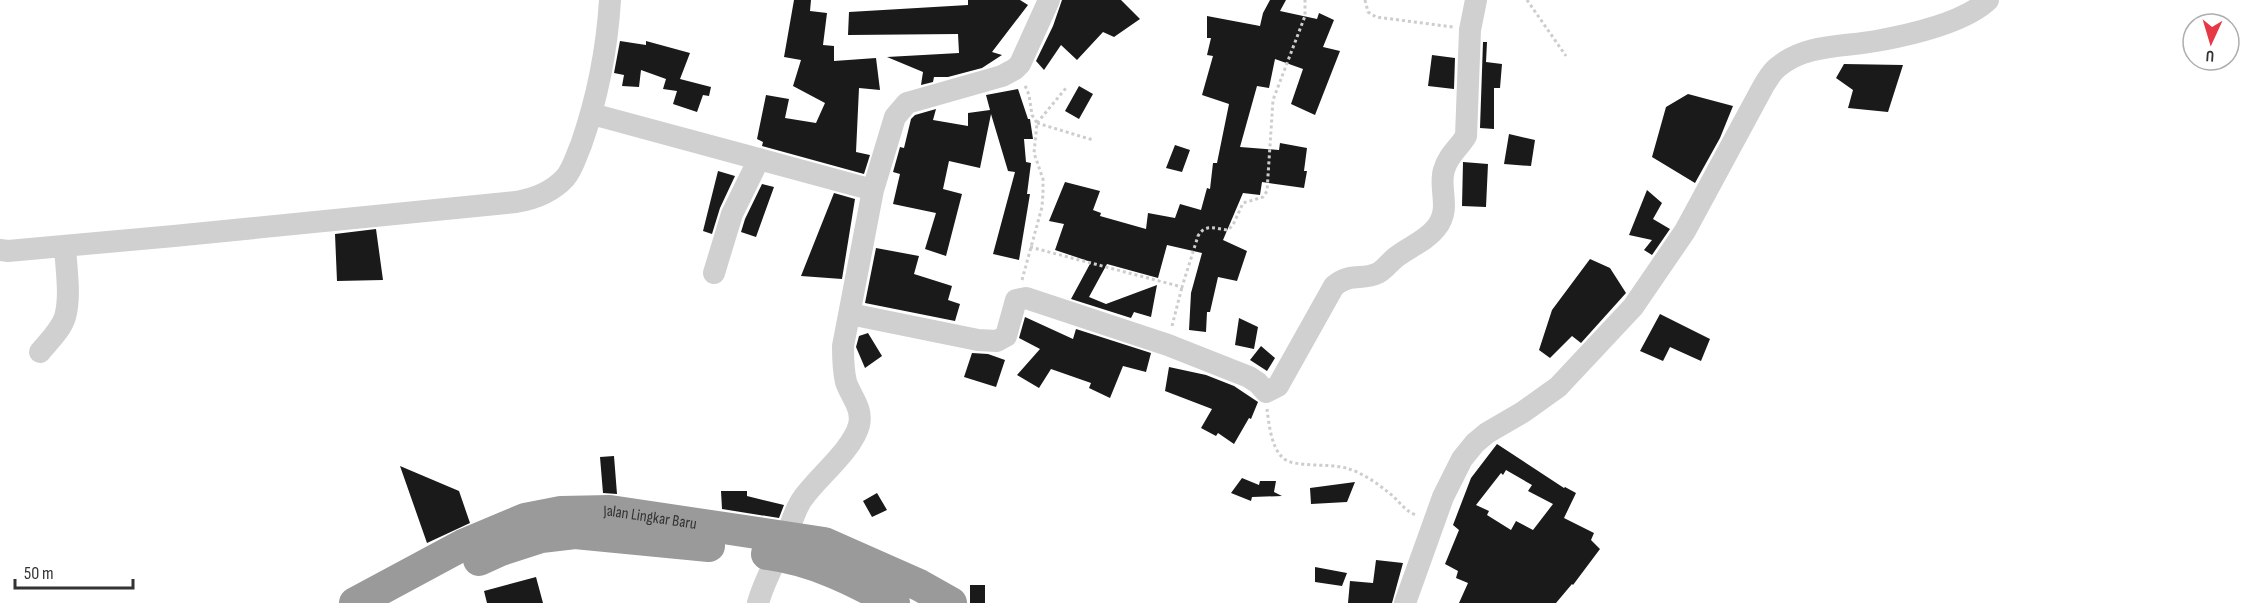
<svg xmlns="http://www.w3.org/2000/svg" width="2253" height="603" font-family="'Sofia Sans Condensed',sans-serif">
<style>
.building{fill:#1a1a1a;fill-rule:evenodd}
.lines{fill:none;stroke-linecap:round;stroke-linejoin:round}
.path{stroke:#cdcdcd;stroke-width:3;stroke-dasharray:3 3;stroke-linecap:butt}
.minor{stroke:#d0d0d0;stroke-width:22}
.highway{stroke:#9a9a9a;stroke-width:32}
.labels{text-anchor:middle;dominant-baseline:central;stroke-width:6;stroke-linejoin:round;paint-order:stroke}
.street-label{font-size:16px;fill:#333;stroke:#fff}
</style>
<rect width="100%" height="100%" fill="#fff"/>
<path class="building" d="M794,0H811L810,11L827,13L823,45L834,46V61L876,58L880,90L859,88L856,152L870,155L864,174L762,146L763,142L757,139L766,95L789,99L785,118L816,123L825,103L793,86L801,60L784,57Z
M968,0H1020L1028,5L992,52L1002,55L982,68L948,77H934L933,82L921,85L923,72L887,57L959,53L958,34L848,35L849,12L968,5Z
M1062,0H1121L1140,19L1114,37L1103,32L1077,60L1061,45L1044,70L1036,61L1053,26Z
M1270,0H1286L1280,11L1317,19L1319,13L1334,20L1323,47L1340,51L1315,115L1291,104L1303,69L1275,59L1269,88L1257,86L1240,147L1279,150L1280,143L1307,148L1304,171H1307L1304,188L1262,182L1260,195L1243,193L1223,240L1247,251L1237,281L1218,277L1210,312H1207L1206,332L1189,330L1191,293L1202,253L1167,245L1158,278L1107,264L1089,297L1106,304L1157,285L1151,317L1134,312L1131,318L1071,299L1091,262L1055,250L1064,224L1049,221L1065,182L1100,191L1093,210L1101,213L1100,216L1146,229L1148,213L1175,218L1180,204L1201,210L1207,188L1210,189L1213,163H1217L1229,104L1202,95L1213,56L1207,55L1211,38H1207V16L1260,26L1263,13Z
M620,41L646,45V41L690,53L680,79L711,87L709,96L703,95L697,112L673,104L677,91L663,89L666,79L641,70L639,87L622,86L624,75L614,73Z
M1483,42H1487L1486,62L1502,64L1500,88H1494V129L1480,128Z
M1432,55L1455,58L1454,89L1428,86Z
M1844,64L1903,65L1888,112L1848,108L1853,90L1836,78Z
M1079,86L1093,94L1079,119L1065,111Z
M1018,89L1028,119H1030L1033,139H1024L1026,162L1031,163L1027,194H1030L1019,260L993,254L1015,172L1008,171L991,114L980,168L949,161L943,189L962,194L946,256L925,249L936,213L893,204L900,174L893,172L900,147L904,148L911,119L915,115L936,109L933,120L968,126V113L990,110L986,95Z
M1688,94L1733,106L1720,138L1695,183L1652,157L1666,107Z
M1509,134L1535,140L1531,166L1504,164Z
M1175,145L1190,150L1182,172L1166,168Z
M1463,162L1488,164L1486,207L1462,206Z
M718,171L735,176L720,208L712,234L703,231Z
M762,184L774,187L756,237L741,232L745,219Z
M1647,190L1662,203L1653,219L1670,229L1652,255L1644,250L1652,240L1629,235Z
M834,193L855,199L842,279L801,276Z
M376,229L383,280L337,281L335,234Z
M876,248L919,256L914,274L952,286L948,300L960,304L955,321L865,303Z
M1590,259L1610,268L1626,293L1581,343L1572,336L1550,358L1539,350L1552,310Z
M1660,314L1710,339L1701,361L1670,347L1663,361L1640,351Z
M1025,317L1073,339L1076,329L1151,353L1146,372L1123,366L1110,398L1089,388L1091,383L1051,369L1039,388L1017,375L1040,349L1019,338Z
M1239,318L1258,327L1254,349L1235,345Z
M868,333L882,356L865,368L856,347L859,336Z
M1261,346L1275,358L1267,371L1250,360Z
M972,353L988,354L1005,360L996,387L964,377Z
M1169,367L1206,375L1234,386L1258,402L1251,419L1249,418L1234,444L1218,433L1216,436L1201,428L1212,409L1165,391Z
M1497,444L1564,488L1565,487L1576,493L1564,518L1594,533L1591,540L1600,549L1573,585L1572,584L1556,603H1459L1468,583L1456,578L1458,571L1445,564L1459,530L1453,525L1471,478ZM1506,470L1532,485L1528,491L1553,504L1533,530L1516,521L1511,530L1487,515L1489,511L1476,505L1501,473L1503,475Z
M614,456L617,494L603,493L600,457Z
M400,466L459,491L470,523L427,543Z
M1242,478L1259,485L1260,481H1276L1274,492L1282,496L1252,497L1251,501L1231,493Z
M1355,482L1347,502L1311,504L1310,488Z
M721,491H747V496L784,505L779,518L722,509Z
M877,493L887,510L872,517L863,501Z
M1376,560L1403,563L1392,603H1348L1350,581L1373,583Z
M1315,567L1347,573L1342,586L1315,582Z
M536,577L543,603H487L484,591Z
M970,585H985V603H970Z"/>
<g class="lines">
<path class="path" d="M1365,0L1368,12L1376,17L1453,27
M1527,0L1566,56
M1037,123L1093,140
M1037,123L1066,88
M1030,247L1182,287L1198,236C1205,223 1216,229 1228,230L1233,225L1243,203L1263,197L1267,191L1273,100L1305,16V0
M1022,280L1042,207L1043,193V179L1034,153L1037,123L1032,115L1029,95L1024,83
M1172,326L1182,287
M1267,409C1269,424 1271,446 1282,457C1293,469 1330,462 1349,469C1362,473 1377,483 1388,492C1399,500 1403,510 1416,515"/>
<path class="minor" d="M592,114L873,190
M0,250L8,251L174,236L516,202C534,199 552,192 565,178C573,169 576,156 581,145C597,99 607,49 610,0
M714,273L732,214L759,159
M850,314L978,340L997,341L1006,336L1016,300L1026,298L1168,345L1249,377L1258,383L1266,392L1278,386L1334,286C1351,272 1362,281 1378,273C1384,270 1389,263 1395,258C1407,248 1426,241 1436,228C1452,209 1438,188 1444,170C1448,155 1459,148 1466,136L1470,30L1476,0
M40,352C49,341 61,330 65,317C71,296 66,268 65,246
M758,603C764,581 776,561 785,540C791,526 794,510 803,498C818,477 853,449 859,425C863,408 851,397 846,382C843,370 843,358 843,346L873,190L895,117L907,103L1002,76L1015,69L1020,64L1049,0
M1405,603L1443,497L1462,459L1475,443L1487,433L1523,412L1558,387L1633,307L1685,231L1764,85C1768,79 1772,71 1778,67C1805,44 1843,47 1876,41C1909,35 1964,23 1988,0"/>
<g class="highway">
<path d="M767,554C813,560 854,580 894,603"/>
<path d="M479,560L501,550L541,537L575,533L709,546"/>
<path id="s1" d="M355,603L463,545L525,519L561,512L610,511L824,543L919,585L951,603"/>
</g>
</g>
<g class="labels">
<g class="street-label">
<text stroke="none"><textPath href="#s1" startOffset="316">Jalan Lingkar Baru</textPath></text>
</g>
</g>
<g transform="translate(2211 42) rotate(184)"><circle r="28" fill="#ffffff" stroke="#adadad" stroke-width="1.5"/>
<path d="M0-4.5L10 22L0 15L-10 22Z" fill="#e63946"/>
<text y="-9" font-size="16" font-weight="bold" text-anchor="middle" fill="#333333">U</text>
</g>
<path d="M15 579v9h118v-9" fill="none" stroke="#333333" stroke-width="3"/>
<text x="24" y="579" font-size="18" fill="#333333" stroke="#ffffff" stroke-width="4.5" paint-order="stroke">50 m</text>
</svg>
